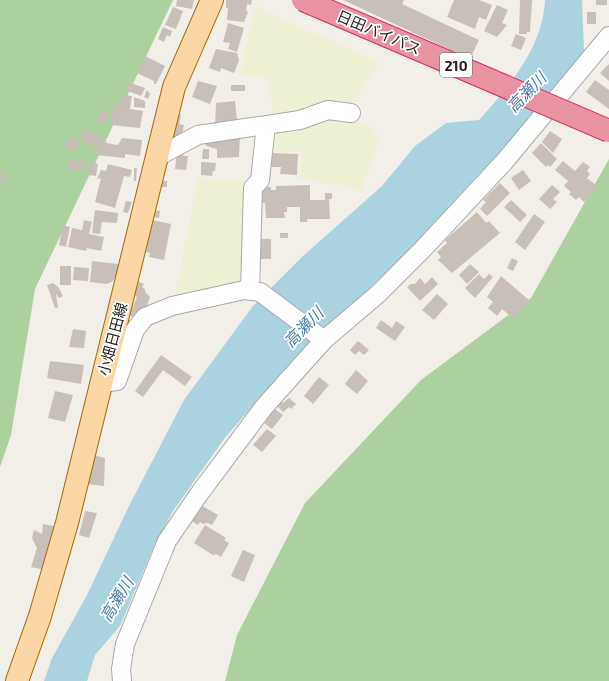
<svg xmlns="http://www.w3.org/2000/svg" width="609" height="681" font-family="'Exo 2','Noto Sans JP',sans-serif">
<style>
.farmland{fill:#eef0d5}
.forest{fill:#add19e}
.water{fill:#aad3df}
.building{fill:#c7bfb8}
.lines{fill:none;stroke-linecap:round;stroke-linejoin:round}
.minor-casing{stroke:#a9a9a9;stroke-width:20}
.major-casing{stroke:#a06b00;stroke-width:24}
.minor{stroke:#fff;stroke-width:18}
.major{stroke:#fcd6a4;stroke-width:22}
.highway-bridge-casing{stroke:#dc2a67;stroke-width:24;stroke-linecap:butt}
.highway-bridge{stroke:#e892a2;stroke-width:22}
.labels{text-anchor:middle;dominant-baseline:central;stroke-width:3.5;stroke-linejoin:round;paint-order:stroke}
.shield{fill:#fff;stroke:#646464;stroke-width:1}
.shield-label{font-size:14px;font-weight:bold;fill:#222}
.street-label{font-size:15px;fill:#222;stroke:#fff}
.water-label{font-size:16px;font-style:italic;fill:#4a7aab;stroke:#fff}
</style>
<rect width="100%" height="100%" fill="#f2efe9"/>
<path class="farmland" d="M255,7L379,62L350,107L275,119L268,78L240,74Z
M331,115L369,125L380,139L361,192L348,186L299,179L302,152L268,151L271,128Z
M198,178L248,181L246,285L174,301Z"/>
<path class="forest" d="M0,0H173L35,289L11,435L0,467Z
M609,159V681H225L237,635L305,503L421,380L531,298Z"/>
<path class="water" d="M545,0H582L584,51L533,116L452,209L283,371L224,439L173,511L155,544L120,626L95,655L87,681H44L52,658L86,597L129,506L184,400L253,306L303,256L382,186L415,146L446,123L479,120C509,87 543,47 545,0Z"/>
<path class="building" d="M177,0H194L192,9L176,6Z
M226,0H252L251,5L247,4L246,10L248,12L244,22L227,20L228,8H226Z
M343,0H404L402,4L479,40L470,59Z
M454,0H479L492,5L486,20L479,17L475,29L447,17Z
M520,0H532L530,32H527V34H519Z
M596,0H607V5H596Z
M497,5L508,10L502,23L507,25L497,37L484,31Z
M173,7L183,11L176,29L165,25Z
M587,12H596V24H587Z
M228,23L244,28L237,52L228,49L230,43L223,42Z
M163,27L172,31L170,37L167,35L164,42L158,39Z
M516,34L526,38L521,50L511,46Z
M216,49L237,53L239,60L234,73L221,68L220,72L209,68Z
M145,56L165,66L156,84H154V81L137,73Z
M609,64V81L600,73Z
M595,80L609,90V109L586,92Z
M198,81L217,86L210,104L192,97Z
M128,82L145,88L141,96L125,90Z
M231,85H245V91H231Z
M147,90L150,94L148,99L144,97Z
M121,95L132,96L130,109L143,111L140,128L111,125L113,105L120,106Z
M134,97L145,101V108L134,107Z
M235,101L237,121L215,126L216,103Z
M102,109L110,114L103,124L96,120Z
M173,113L181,115L179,124L184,125L182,136L173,140L171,137Z
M85,128L106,139V143L118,145L122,138L142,140L140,156L125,154V158L96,155L97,148L79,139Z
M550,131L562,139L553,153L542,142Z
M240,135L239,157L217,158V149L206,146V139Z
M70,137L80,141L76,151L64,146Z
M541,143L557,159L550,167L548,165L546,167L532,153Z
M203,149H209V159H202Z
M177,152L184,153L183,156H188L186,170L175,169Z
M273,153L298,154L297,175L280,174L281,167H270V156H273Z
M69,160L87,162L86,170L68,169Z
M563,161L575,171L583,162L590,167L587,171L590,174L587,178L597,186L584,202L579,197L576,200L569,194L571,192L564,186L568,181L555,170Z
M91,162L98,164L96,176L88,175Z
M201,162L216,163L215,171H213L212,176L201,175Z
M108,164L132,170L130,177L124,176L115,208L95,202L101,178L97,179L101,170L106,171Z
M134,168H137L136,181H134Z
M523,170L531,181L519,190L511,178Z
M0,172L7,175L4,183L0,182Z
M158,181H167V187H158Z
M500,183L510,193L487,216L480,209L486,202L483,200Z
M310,185V200H325V193H332V199H329L330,219H307V222H300V207H287V212H284L285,218H266L265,203H260V187H271V190H276V186Z
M552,185L560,192L553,199L557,202L550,209L539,199Z
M511,200L527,215L520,222L504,207Z
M126,201L132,202L128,213L123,212Z
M95,210L118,213L117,223L102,222L100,234L92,233Z
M154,210L160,211L159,218L153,217Z
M477,212L486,223L489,221L500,233L452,273L438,260L441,257L437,252L447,243L445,240Z
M534,214L545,222L525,250L515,242Z
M84,220L92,222L89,234L104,237L101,251L87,248L86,251L68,247L72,228L82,230Z
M152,220L171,224L164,260L149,257L150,253L146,252Z
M63,225L70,227L66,247L59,245Z
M280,233H288V238H280Z
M259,239H271V259H259Z
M512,258L518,261L513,271L507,268Z
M92,261L118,264L117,274L113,281L107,284L90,282Z
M470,264L479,272L467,284L459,275Z
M60,266H71V285H60Z
M74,267L89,268L88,281L73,280Z
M479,274L484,279L489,274L493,277L475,298L465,288Z
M501,276L530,301L514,319L502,309L497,316L488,308L493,302L487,297Z
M432,277L438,284L420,301L407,287L411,284H415L420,278L425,284Z
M139,282L144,284L142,287L145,289V292L150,297L146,309H140L133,317L129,315L137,297L134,295Z
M53,283L59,288L63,296L59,298L56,294L58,308H55L47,285Z
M437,294L448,304L434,320L422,310Z
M381,320L392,328L396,321L405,327L395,341L376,328Z
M73,329L86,331L84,348L69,347Z
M358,341L369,350L364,355L359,351L355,355L350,350Z
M161,355L192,377L185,386L163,370L143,397L135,391Z
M50,361L84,365L81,384L47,378Z
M356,370L368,381L357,394L345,384Z
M319,377L329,385L313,404L304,396Z
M55,391L73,395L65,422L48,418Z
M289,398L296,404L291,409L289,407L283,412L275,404L280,400L283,403Z
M275,409L283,415L272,429L264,423Z
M267,429L276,436L262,452L253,445Z
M93,455L105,458L104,486L88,484Z
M199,504L218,515L212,525L208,523L203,524L200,522L198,525L193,522L191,517Z
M85,511L97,513L89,538L79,535Z
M43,524L59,527L45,570L31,567L37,548L32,538L34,530L42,534Z
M205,525L226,538L224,540L229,543L221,557L216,554L213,555L194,543Z
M243,550L255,555L244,582L231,576Z"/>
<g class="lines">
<defs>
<path id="minor" d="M157,157L198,135L300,120L328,110L351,113
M250,291L253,188L260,180L266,125
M101,383L117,381L135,330L145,317L172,306L244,290L260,292L324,340
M122,681L121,669L125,644L167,541L199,494L264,407L324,340L378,294L423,249L504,162L609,36"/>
<path id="major" d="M17,681L40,616L67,523L174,87L212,0"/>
</defs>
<use href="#minor" class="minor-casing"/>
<use href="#major" class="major-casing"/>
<use href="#minor" class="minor"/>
<use href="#major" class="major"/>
<defs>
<path id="highway-bridge" d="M303,0L609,131"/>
</defs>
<use href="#highway-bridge" class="highway-bridge-casing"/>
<use href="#highway-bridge" class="highway-bridge"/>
</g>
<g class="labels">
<rect class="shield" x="440" y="53" width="32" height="24" rx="3"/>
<g class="shield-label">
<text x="456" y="65">210</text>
</g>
<g class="street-label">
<text transform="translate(379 32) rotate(23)">日田バイパス</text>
<text transform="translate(112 339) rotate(-75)">小畑日田線</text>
</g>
<g class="water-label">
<text transform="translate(526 92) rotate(-46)">高瀬川</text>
<text transform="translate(303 327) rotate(-46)">高瀬川</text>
<text transform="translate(116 599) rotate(-59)">高瀬川</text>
</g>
</g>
</svg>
